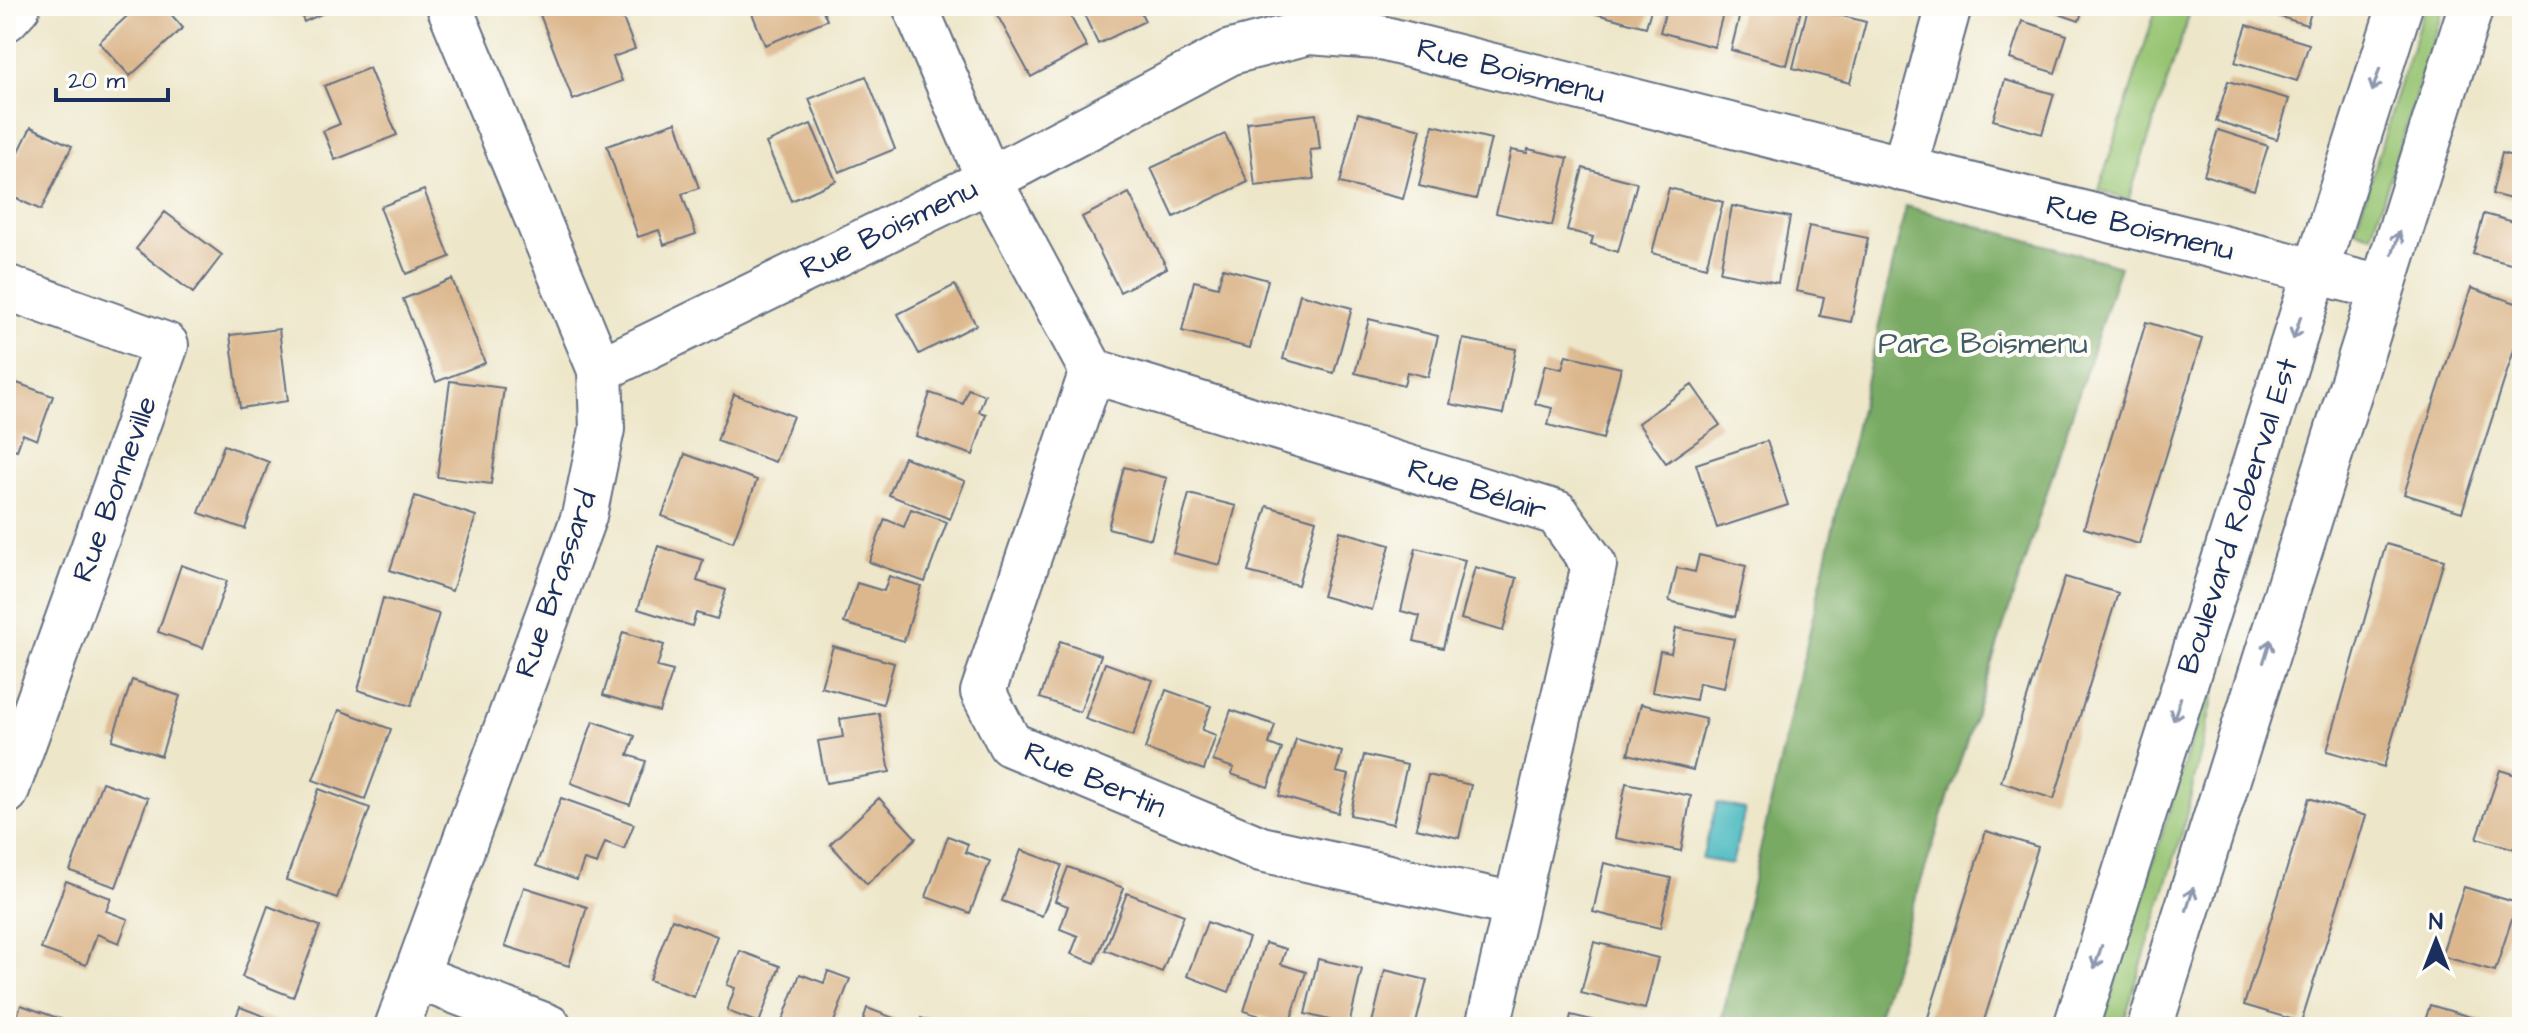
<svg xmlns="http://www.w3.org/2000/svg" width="2528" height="1033" font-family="'Architects Daughter',sans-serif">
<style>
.green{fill:#97c472;stroke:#597a68;stroke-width:2}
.forest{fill:#79aa64;stroke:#4a6c61;stroke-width:2}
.water{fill:#4bbac0;stroke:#33748f;stroke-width:2}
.building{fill:#dcb78d}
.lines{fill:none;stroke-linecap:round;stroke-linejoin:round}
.minor-casing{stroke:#646f83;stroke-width:48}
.minor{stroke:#fff;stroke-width:44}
.oneway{stroke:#8d97ae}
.labels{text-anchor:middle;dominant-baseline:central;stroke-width:8;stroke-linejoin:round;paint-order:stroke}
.street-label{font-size:30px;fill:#1b2f5e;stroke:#fdfcf7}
.park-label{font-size:30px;fill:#405c64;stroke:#fdfcf7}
</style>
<rect width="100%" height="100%" fill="#fdfcf7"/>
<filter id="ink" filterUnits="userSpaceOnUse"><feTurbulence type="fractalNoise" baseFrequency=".0125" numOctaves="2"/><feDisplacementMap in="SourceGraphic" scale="16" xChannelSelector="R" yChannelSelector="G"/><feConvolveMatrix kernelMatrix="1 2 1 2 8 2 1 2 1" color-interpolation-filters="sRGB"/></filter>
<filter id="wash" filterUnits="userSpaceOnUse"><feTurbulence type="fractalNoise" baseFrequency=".006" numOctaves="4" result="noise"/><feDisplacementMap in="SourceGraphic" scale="32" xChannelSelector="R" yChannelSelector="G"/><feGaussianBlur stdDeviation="1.8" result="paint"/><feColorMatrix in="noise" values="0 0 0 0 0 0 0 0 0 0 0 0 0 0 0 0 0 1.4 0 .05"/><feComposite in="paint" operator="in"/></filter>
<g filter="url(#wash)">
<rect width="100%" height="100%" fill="#ede6c9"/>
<path class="green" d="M2157,6H2192L2128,201L2099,190Z
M2425,6H2444L2372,235L2355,230Z
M2236,600L2181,837L2122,1027H2101Z"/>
<path class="forest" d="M1906,206L2120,266L1874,1027H1720Z"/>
<path class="water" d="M1717,803L1745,809L1732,864L1702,859Z"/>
<g id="blocks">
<path class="building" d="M138,6H164L183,28L130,76L99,42Z
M297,6H339L304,22Z
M555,6H618L635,49L613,57L622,81L573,100L539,12Z
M749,6H821L827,20L765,45Z
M1004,6H1065L1087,47L1031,77L995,11Z
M1080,6H1138L1145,21L1098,44Z
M1591,6H1652L1646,27L1589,12Z
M1667,6H1725L1714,47L1660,32Z
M1742,6H1802L1787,65L1731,50Z
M2036,6H2084L2079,21Z
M2256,6H2313L2307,25L2255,9Z
M1808,7L1866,22L1850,83L1793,68Z
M2022,21L2067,35L2055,73L2010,59Z
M2247,25L2309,44L2297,81L2235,62Z
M369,68L397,135L335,160L323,131L340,124L324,86Z
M866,76L895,149L839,172L809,99Z
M2005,80L2054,94L2042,134L1993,120Z
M2228,81L2289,99L2277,139L2216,121Z
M1358,113L1421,129L1403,199L1340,183Z
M1316,114L1320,149L1310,150L1314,179L1255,186L1247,122Z
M676,122L699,188L682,194L696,234L664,245L659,230L638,237L607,146Z
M811,124L836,181L791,201L766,143Z
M1433,125L1491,139L1476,199L1419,186Z
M31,127L72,146L41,210L6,194V178Z
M2218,130L2268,146L2254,190L2204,175Z
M1225,134L1248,182L1174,217L1151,168Z
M1528,149L1568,158L1552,226L1496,213L1511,150L1527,153Z
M2502,153L2522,159V202L2492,194Z
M1583,168L1637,183L1618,252L1591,244L1593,237L1567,230Z
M1669,188L1723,202L1706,267L1652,253Z
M424,190L450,257L406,274L380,207Z
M1129,193L1167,268L1120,292L1082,217Z
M1732,206L1790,217L1778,283L1720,272Z
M165,212L222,255L193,293L136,249Z
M2484,214L2522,224V267L2473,254Z
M1809,226L1868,238L1851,322L1820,316L1824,297L1796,291Z
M1223,268L1268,280L1250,348L1182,331L1194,281L1218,287Z
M452,279L485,363L436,382L403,299Z
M955,285L976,325L919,354L898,314Z
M2471,288L2522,305V325L2462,512L2404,494Z
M1300,294L1352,308L1334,373L1283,359Z
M1369,319L1438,336L1428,377L1407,372L1404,385L1355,373Z
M2146,322L2202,339L2139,544L2084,528Z
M279,329L288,401L240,408L230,335Z
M1463,339L1516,349L1503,414L1450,404Z
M1566,355L1621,368L1603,439L1548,425L1552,408L1535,404L1545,365L1562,369Z
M6,379L53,396L37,440L23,434L17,450L6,447Z
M450,381L504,388L491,484L437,477Z
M1692,385L1720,425L1666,463L1638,423Z
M968,389L985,395L979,412L986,414L973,455L916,436L930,393L963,404Z
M734,394L793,416L775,462L717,441Z
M1767,441L1788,505L1717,528L1696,464Z
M224,445L269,462L245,529L199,513Z
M685,454L757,480L733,542L662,516Z
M904,457L965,481L950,519L889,495Z
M1124,467L1167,478L1151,539L1108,528Z
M1189,494L1236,506L1220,565L1173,553Z
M415,496L476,516L452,591L390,570Z
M1267,506L1316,520L1298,585L1248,572Z
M911,509L947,522L925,582L869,562L885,519L904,527Z
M1340,531L1390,545L1372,610L1322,596Z
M2386,544L2444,560L2384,767L2327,751Z
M658,546L703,560L697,581L726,590L717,619L696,613L692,626L638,609Z
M1416,548L1465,560L1443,648L1414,641L1420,616L1401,611Z
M1699,555L1746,566L1735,617L1669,601L1677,568L1695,572Z
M181,565L227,581L203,648L158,632Z
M1475,567L1517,578L1503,631L1461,619Z
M889,576L921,586L904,641L844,623L857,583L884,591Z
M2065,577L2118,593L2054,799L2001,782Z
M383,598L439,614L411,706L358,690Z
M1676,628L1734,639L1724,688L1699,683L1696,700L1652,692L1660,651L1671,653Z
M623,632L664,645L657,667L673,671L659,712L603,695Z
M1060,641L1101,655L1080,712L1040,698Z
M833,646L894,663L883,704L821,687Z
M1105,663L1153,680L1133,736L1085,719Z
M132,680L180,696L161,756L112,740Z
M1166,690L1211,706L1202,730L1216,735L1204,770L1145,749Z
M1641,704L1706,719L1693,770L1628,754Z
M339,710L391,729L365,799L313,780Z
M1231,710L1275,725L1269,744L1282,749L1268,787L1231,774L1234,768L1213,761Z
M879,713L890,772L826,783L818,741L843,737L840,719Z
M593,721L635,736L628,755L646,761L630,805L571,783Z
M1296,739L1342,752L1336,772L1349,775L1338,813L1279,796Z
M1364,755L1407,765L1393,824L1350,815Z
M2500,770L2522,777V851L2477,838Z
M1428,775L1471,785L1459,838L1416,828Z
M102,782L148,798L116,887L70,871Z
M1626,783L1691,796L1681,851L1615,838Z
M319,789L370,808L337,898L286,880Z
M561,798L634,824L624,849L605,842L597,864L584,860L577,880L536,866Z
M879,798L916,838L867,884L830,844Z
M2309,798L2366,816L2301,1022L2244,1005Z
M1986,831L2038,847L1982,1027H1925Z
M948,836L968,844L965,852L990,861L970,913L926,897Z
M1021,850L1062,865L1042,916L1002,901Z
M1604,863L1671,878L1660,928L1593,912Z
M1068,867L1124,888L1095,963L1071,954L1078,936L1060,929L1068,906L1055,901Z
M66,881L111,898L106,911L128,919L119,943L97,934L86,965L41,949Z
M524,887L587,907L569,966L505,946Z
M2464,887L2517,903L2495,971L2441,956Z
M1127,893L1184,915L1162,972L1105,950Z
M268,906L320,926L293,997L242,977Z
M672,919L717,936L694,997L649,980Z
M1207,922L1249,938L1229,992L1187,976Z
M1594,942L1658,958L1645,1009L1581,993Z
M1265,943L1286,949L1281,964L1306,972L1289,1025L1244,1011Z
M740,951L780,966L759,1023L727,1011L735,988L727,985Z
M1318,959L1362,969L1349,1025L1305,1014Z
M1385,970L1427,980L1415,1027H1371Z
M828,971L850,979L832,1027H780L800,974L824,983Z
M21,1005L83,1027H13Z
M2430,1005L2484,1021L2483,1027H2423Z
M240,1007L292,1027H232Z
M867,1008L907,1023L906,1027H861Z
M1571,1015L1617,1026V1027H1568Z
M921,1018L946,1027H918Z"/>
</g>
</g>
<g filter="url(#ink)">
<use href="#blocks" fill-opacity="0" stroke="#646f83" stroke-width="2"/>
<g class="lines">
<defs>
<path id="minor" d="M915,6L989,180L1092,371L1557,513L1594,565L1488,1027
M6,19L18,6
M1904,169L1949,6
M6,287L166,345L6,792
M600,370L989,180L1231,52L1309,32L1377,37L2382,288
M1092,371L983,692L1010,744L1261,849L1516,905
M415,976L549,1027
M397,1027L584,516L602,429L600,370L449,6
M2076,1027L2400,6
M2150,1027L2471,6"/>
</defs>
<use href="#minor" class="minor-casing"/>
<use href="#minor" class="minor"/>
</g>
<defs><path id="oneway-shaft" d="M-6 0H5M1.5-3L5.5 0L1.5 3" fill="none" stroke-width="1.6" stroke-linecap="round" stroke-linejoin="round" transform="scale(2)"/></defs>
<g class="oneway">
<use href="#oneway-shaft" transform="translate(2376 80) rotate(108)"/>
<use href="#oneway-shaft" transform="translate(2396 243) rotate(-72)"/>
<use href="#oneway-shaft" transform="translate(2297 328) rotate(108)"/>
<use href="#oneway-shaft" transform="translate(2267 651) rotate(-73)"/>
<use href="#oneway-shaft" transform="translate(2177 709) rotate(108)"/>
<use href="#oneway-shaft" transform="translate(2190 899) rotate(-73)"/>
<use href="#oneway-shaft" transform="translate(2098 957) rotate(108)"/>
</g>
</g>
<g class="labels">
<g class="street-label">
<text transform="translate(1511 71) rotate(14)">Rue Boismenu</text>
<text transform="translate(2140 228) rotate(14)">Rue Boismenu</text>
<text transform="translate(889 229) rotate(-26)">Rue Boismenu</text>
<text transform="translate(115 489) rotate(-70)">Rue Bonneville</text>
<text transform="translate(1477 490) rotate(18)">Rue Bélair</text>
<text transform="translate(2238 516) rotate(-72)">Boulevard Roberval Est</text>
<text transform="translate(556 584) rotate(-71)">Rue Brassard</text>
<text transform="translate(1095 780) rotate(23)">Rue Bertin</text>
</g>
<g class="park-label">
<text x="1983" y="344">Parc Boismenu</text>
</g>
</g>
<rect width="2528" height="1033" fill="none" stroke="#fdfcf7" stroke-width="32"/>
<g transform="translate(2436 941)" stroke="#fdfcf7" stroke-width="6" paint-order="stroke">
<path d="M0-6L14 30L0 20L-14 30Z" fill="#1b2f5e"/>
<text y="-12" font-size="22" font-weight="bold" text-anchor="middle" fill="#1b2f5e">N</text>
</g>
<path d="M56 88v12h112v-12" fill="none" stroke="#1b2f5e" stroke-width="4"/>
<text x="68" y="88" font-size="24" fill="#1b2f5e" stroke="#fdfcf7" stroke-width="6" paint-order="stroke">20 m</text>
</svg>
